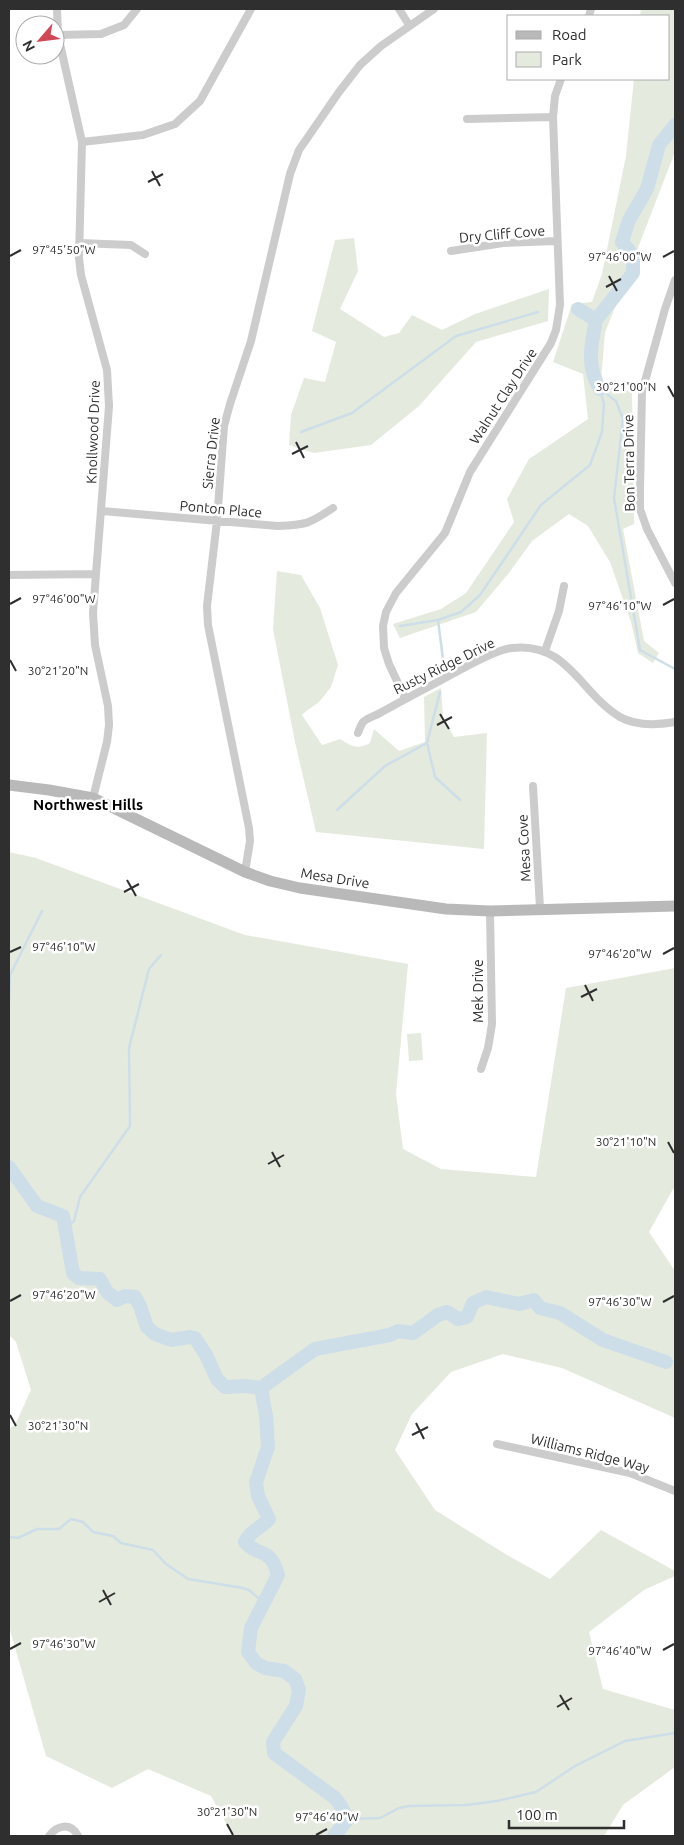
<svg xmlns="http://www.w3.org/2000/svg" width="684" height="1845" font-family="Ubuntu,sans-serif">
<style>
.green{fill:#e5eade}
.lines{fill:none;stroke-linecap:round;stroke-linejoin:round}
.stream{stroke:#cddee8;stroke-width:2.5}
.river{stroke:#cddee8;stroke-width:14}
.street{stroke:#ccc;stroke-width:8}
.secondary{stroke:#b9b9b9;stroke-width:11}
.ticks{fill:none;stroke:#2f2f2f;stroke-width:2}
.labels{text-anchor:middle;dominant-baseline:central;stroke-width:5;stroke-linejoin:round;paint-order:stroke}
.street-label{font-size:14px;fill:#2f2f2f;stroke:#fff}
.neighbourhood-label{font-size:15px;font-weight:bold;fill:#000;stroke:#fff}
.ticks-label{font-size:12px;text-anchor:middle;fill:#2f2f2f;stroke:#fff;stroke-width:5;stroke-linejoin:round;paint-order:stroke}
</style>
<rect width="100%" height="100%" fill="#fff"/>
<path class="green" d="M641,9H675V152L605,333L601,381L632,392L634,524L623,529L644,641L659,653L653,663L638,653L631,622L610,562L588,526L569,514L532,541L509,573L476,612L400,638L393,624L441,609L466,593L514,522L507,499L529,459L588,419L583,374L553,362L572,304L592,302L602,274L626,156L634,79H668V16H640Z
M354,238L358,271L340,309L384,337L399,333L412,315L442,330L475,314L549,289L548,321L476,342L419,406L371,445L314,453L289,445L291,415L304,378L325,382L336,342L312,331L335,240Z
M277,571L301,575L320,608L338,665L331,687L319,702L305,712L302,715L322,745L340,739C351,746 357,750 370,743L374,729L399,751L425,742L424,697L441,688L443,718L454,737L487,733L484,849L316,832L295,742L273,629Z
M9,852L36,858L245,935L408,964L396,1094L403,1149L441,1169L536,1177L566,988L675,968V1188L673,1189L649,1232L675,1271V1418L562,1368L503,1354L451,1372L412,1414L395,1450L435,1510L507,1555L550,1579L601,1530L675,1571V1576L644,1590L589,1632L603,1689L675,1710V1767L623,1805L604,1836H233L211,1796L148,1769L112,1788L46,1756L10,1630L9,1629V1429L15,1425L31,1390L16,1342L9,1335Z
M421,1033L423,1060L409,1061L407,1034Z"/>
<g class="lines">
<path class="stream" d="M600,389L616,401L623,419L614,498L640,650L675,669
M301,432L352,413L456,336L538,312
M400,626L438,620
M444,667L438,620L461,612L480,595L541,505L590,465L602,432L604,404L600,389
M427,743L435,777L460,800
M337,810L385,766L427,743L440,692
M9,1001L10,975L42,911
M64,1229L74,1221L80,1197L130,1126L129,1048L149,969L161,955
M9,1537L18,1538L37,1529H59L71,1519L83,1522L93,1532L113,1536L121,1543L153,1550L166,1564L188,1579L243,1588L249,1590L264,1603
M348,1819L380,1818L399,1808L409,1806L466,1805L497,1801L536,1792L575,1766L625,1741L675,1733"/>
<path class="river" d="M578,309L596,320L633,273V255L622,242L629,220L647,189L659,145L675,125
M596,320C591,345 586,366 600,389
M9,1167L37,1206L63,1216L73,1273L79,1278L100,1279L107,1292L117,1300L125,1296L135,1297L140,1306L147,1327L155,1334L171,1340L190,1337L195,1338L206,1355L217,1379L225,1387L246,1386L261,1388L266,1416L268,1447L256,1482L258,1496L269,1519C261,1528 250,1531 245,1542C258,1558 270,1545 278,1575L251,1628L248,1652L256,1663L265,1668L284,1671L295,1679L299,1690L296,1706L273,1742L274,1753L335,1798L341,1806L348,1819L334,1836
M261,1388L315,1349L390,1335L398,1331L413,1333L438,1315L447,1312L458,1319L467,1317L473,1303L486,1297L519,1304L534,1300L540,1308L560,1313L603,1340L666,1362"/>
<path class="street" d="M57,9L58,35L82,142L79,258L81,275L107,370L109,406L93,613L95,645L108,706L109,725L107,742L93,798
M399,9L409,25
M589,16L591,9
M58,35L101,34L124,25L137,9
M467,119L553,117
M82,142L143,135L175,124L200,101L251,9
M79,243L131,245L145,254
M451,251L503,243L556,241
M675,280L665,309L642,392L640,489V509L647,529L675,583
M102,511L278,526C306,525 309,524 333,508
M9,575L96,574
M545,651L559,611L564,586
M405,698L389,664L384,648L383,626L386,612L396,593L445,533L470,472L551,343L556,330L560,305L553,117L555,96L561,79
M358,733C359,730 361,725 363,722C367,718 375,716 380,713C396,704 413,695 430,686C450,676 492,650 512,648C567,641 581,694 620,717C636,726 658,725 675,722
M533,786L540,908
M245,872L250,841L249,828L208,625L207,606L217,521L224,426L230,404L251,341L290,174L299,150L339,92L360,65L381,46L434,9
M481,1069L488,1048L492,1024L490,911
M497,1444L630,1473L675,1491
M49,1836C57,1825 71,1822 78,1836"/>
<path class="secondary" d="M9,785L49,790L93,798L245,872L270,881L300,888L446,909L490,911L675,906"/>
</g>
<path class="ticks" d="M152,171L160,186M148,182L163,174M10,256L21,250M663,257L674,251M609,276L617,291M606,287L621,279M668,386L674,397M296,442L304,458M292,454L308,446M10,604L21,598M663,605L674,599M10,660L16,671M440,714L449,729M437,725L452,717M127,880L136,896M124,892L139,884M10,952L21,947M663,954L674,948M585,985L593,1001M581,997L597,989M668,1142L674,1153M272,1152L280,1167M268,1164L284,1155M10,1301L21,1295M663,1302L674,1296M10,1415L16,1426M416,1423L424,1439M412,1435L428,1427M103,1590L111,1605M99,1602L115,1593M10,1649L21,1643M663,1650L674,1644M560,1695L569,1710M557,1707L572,1698M227,1824L233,1835M316,1835L327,1829"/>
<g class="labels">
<g class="street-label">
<text transform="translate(502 234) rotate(-5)">Dry Cliff Cove</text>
<text transform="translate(503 396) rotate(-57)">Walnut Clay Drive</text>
<text transform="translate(93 432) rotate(-88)">Knollwood Drive</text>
<text transform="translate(211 453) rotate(-84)">Sierra Drive</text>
<text transform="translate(629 463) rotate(-91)">Bon Terra Drive</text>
<text transform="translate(221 509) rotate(5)">Ponton Place</text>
<text transform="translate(444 666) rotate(-26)">Rusty Ridge Drive</text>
<text transform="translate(524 848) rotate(-93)">Mesa Cove</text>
<text transform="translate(335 878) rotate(9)">Mesa Drive</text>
<text transform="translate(478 991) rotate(-90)">Mek Drive</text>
<text transform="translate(590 1453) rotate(14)">Williams Ridge Way</text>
</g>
<g class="neighbourhood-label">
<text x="88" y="804">Northwest Hills</text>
</g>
</g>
<g class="ticks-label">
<text x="64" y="254">97°45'50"W</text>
<text x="620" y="261">97°46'00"W</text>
<text x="626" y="391">30°21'00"N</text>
<text x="64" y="603">97°46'00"W</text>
<text x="620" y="610">97°46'10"W</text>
<text x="58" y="675">30°21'20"N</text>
<text x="64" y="951">97°46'10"W</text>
<text x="620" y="958">97°46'20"W</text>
<text x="626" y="1146">30°21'10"N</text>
<text x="64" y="1299">97°46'20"W</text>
<text x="620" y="1306">97°46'30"W</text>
<text x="58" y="1430">30°21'30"N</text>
<text x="64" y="1648">97°46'30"W</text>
<text x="620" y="1655">97°46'40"W</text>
<text x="227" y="1816">30°21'30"N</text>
<text x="327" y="1821">97°46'40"W</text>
</g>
<rect width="684" height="1845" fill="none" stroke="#2f2f2f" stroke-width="20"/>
<rect x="507" y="15" width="162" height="65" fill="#ffffff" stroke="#acacac"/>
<rect x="516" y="31" width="25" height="8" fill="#b9b9b9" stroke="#acacac"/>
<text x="552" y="40" font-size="15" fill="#2f2f2f">Road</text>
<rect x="516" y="52" width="25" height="15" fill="#e5eade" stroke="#acacac"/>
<text x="552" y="65" font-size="15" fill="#2f2f2f">Park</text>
<g transform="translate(40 40) rotate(242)"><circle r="24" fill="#ffffff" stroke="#acacac"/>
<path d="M0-4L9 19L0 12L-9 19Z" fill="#d04755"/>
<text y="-8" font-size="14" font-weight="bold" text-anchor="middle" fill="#2f2f2f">N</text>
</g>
<path d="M509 1820v8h115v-8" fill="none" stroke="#2f2f2f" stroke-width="2.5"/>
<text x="516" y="1820" font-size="15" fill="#2f2f2f" stroke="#ffffff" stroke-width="4" paint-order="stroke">100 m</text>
</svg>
